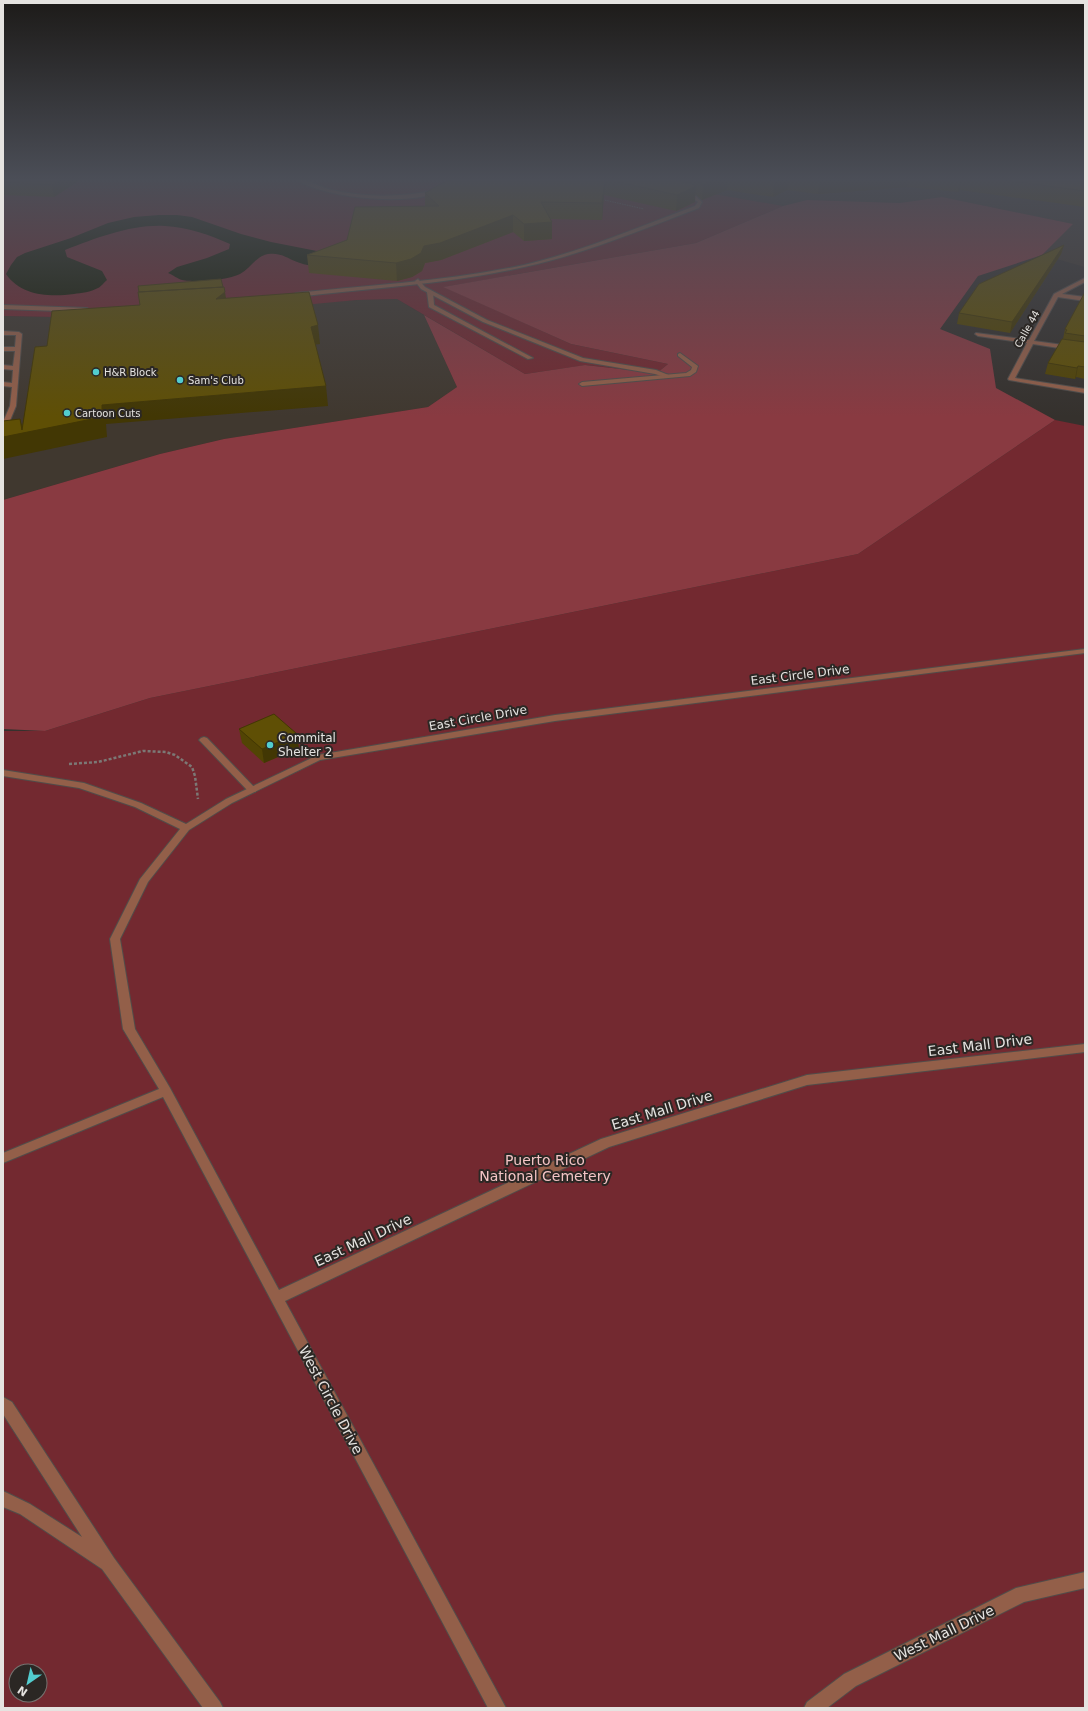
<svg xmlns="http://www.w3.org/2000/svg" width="1088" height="1711" font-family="'DejaVu Sans',sans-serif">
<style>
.built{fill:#40382f}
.green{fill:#732930;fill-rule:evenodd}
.forest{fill:#893a41}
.water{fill:#161b03}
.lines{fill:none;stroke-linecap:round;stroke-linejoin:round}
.service-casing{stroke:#514d4a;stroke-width:2}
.minor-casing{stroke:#514d4a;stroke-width:2}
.path-far1{stroke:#7c7875;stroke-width:1;stroke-dasharray:1.5 1;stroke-linecap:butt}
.path{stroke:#7c7875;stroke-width:2.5;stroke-dasharray:3 2;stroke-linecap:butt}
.service{fill:#935f49;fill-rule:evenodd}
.minor{fill:#935f49;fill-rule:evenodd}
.wall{fill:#524404}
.shaded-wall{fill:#423704}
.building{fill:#5f4f05;stroke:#423704}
.poi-dot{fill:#52cdcf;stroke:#2b2724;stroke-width:1.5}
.labels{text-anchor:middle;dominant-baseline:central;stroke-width:4;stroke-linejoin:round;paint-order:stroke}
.far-street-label{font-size:10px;fill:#e5e3e0;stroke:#2b2724}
.far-poi-label{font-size:10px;fill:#e5e3e0;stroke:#2b2724;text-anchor:start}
.street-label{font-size:12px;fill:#e5e3e0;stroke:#2b2724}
.poi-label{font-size:12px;fill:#e5e3e0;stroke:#2b2724;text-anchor:start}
.near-street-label{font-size:14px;fill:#e5e3e0;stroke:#2b2724}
.near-park-label{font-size:14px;fill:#f4c4c5;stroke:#2b2724}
</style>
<rect width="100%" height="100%" fill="#35312d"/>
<path class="built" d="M623,178H1085V267L1042,255L1072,224L942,197L900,203L807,200L783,206Z
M397,299L424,315L457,387L428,407L224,439L160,454L3,500V316L106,318L357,300Z"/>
<path class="green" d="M3,178H623L783,206L696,243L444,287L571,344L668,364L657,373L586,365L525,374L397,299L357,300L228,312L106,318L3,316Z
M1055,420L1085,426V1708H3V731H45L150,698L858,554ZM16,1671H40V1695H16Z"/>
<path class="forest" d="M942,197L1073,224L1042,255L978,276L940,329L990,349L996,388L1055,420L858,554L150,698L45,731L3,729V500L160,454L224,439L428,407L457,387L424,315L525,374L585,365L657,373L668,364L571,344L443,287L696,243L783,206L807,200L900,203Z"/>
<path class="water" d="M159,215H177L192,217L241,234L271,242L322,252L315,266C310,265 305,265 300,263C287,259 282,252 268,254C256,256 251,268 240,274C228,280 196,283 182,280C178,279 173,275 168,273L177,267L207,258L229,249L230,244C210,235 187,227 165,226C132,224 96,238 65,250L67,257L102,271L107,280C104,282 101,287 98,288C91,292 81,293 74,294C49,297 21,296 6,274L11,265L17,257L25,253L71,238L108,223L134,217Z"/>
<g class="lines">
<defs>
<path id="service" d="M294,178C306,178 319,187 332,190C367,198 402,197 438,190L440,191C411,207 320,198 294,178Z
M680,193L696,196L702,202L699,208C641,230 584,254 524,267C449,284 372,288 296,297L293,295L296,293C372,285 449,281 524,265C583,251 639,227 695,206L698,202L692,198L680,195Z
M430,290L433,292L434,305L533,358L528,359L429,307L427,292Z
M3,305L87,308L90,310L87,312L3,309Z
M3,331L19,332L22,334L16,406L6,430L3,432V422L10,406L12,387L3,386V382L12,383L13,370L3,369V365L13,366L15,351H3V347H15L16,335H3Z
M680,353L698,366L696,372L690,376L582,386L579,384L582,382L686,373L691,370L692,367L678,356V354Z
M204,737L207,738L255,788L257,790L255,792H249L201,742L199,740L201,738Z
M3,1397L12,1402L114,1558L220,1702L223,1708H203L102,1569L20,1514L3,1507V1491L30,1504L82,1537L3,1414Z"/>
<path id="minor" d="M1085,278V282L1062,294L1085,297V301L1058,297L1034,341L1085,348V352L1033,344L1015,378L1085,389V393L1009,380L1008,379L1027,343L978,336L975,334L976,333L1029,340L1054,294Z
M418,279L425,287L487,320L583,358L656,370L671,376L668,378L655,374L580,361L483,322L421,289L415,281Z
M1085,649V653L555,721L320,760L232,803L189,830L148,882L120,939L135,1029L170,1088L279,1290L601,1139L807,1075L1085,1044V1052L807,1085L609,1147L285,1301L506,1708H488L163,1097L3,1163V1153L159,1089L123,1029L110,939L140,879L180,829L135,807L79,788L3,776V770L84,783L141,803L186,824L226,799L318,755L555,715Z
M1085,1572V1588L1024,1602L856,1686L827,1708H804L807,1702L844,1674L1016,1588Z"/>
</defs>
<use href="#service" class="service-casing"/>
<use href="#minor" class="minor-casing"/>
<path class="path-far1" d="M600,199L644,209"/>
<path class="path" d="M69,764L98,762L143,751L166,752L175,755L192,767L195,776L198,799"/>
<use href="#service" class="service"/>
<use href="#minor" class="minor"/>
</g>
<path class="wall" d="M3,178H83L54,197L3,195Z
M458,178H1085V207L960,190L958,192L907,187L818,194L787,190L773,197L727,190L702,200L696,195L695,194V202L676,211L604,195L602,220L550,219L552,239L524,241L513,232L441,260L425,263L422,271L412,277L397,281L309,273L307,255L347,240L425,206V193Z
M1064,245L1061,254L1010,333L957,324L959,313Z
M1085,292V379L1076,377L1075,379L1045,374L1048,363L1063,339L1065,329Z
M239,729L299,748L264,763L242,743Z"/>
<path class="shaded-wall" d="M62,178H83L54,197L52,185Z
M720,178H728L727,190L702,200L703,184Z
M781,178H788L787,190L773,197L774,181Z
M828,178H908L907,187L818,194L820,179Z
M960,178H962L960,190L958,192Z
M605,179L604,195L602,220V203Z
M696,186L695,202L676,211L677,195Z
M513,215V232L441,260L425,263L422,271L412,277L397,281L396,263L424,246Z
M552,222V239L524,241V224Z
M1064,245L1061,254L1010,333L1012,322Z
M225,292L228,310L216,299Z
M318,325L320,344L313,345L311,327Z
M1078,366L1076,377L1075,379L1077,368Z
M326,386L328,406L106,424L107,437L3,459V437L20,419L24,433L102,405Z
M297,734L299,748L264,763L262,749Z"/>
<path class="building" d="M3,178H62L52,185L3,182Z
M458,178H668L692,184L696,186L677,195L605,179L602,203L541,202L552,222L524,224L513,215L440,243L424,246L421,253L411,259L396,263L307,255L347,240L355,207L439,206L425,193L444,182Z
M693,178H720L703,184L697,179Z
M752,178H781L774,181Z
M989,178H1085V191Z
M1064,245L1012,322L959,313L979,284Z
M221,279L223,287L139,292L138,286Z
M224,287L225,292L216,299L309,292L318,325L311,327L326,386L102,405V417L3,437V421L20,419L22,430L35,347L47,346L52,311L140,305L138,292Z
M1085,292V336L1065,333L1067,330L1065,329Z
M1062,339L1085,342V367L1078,366L1077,368L1048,363Z
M274,714L297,734L262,749L239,729Z"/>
<linearGradient id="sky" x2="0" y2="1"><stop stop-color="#1d1b19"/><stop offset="0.43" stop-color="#4b4e57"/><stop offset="1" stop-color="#4b4e57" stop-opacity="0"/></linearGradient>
<rect width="1088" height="417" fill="url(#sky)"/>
<g class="poi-dot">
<circle cx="96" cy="372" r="4"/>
<circle cx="180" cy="380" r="4"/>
<circle cx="67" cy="413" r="4"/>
<circle cx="270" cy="745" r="4"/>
</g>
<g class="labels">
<g class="far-street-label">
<text transform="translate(1027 329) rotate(-61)">Calle 44</text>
</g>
<g class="far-poi-label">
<text x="104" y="372">H&amp;R Block</text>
<text x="188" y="380">Sam's Club</text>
<text x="75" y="413">Cartoon Cuts</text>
</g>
<g class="street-label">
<text transform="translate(800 675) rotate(-7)">East Circle Drive</text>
<text transform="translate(478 718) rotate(-10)">East Circle Drive</text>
</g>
<g class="poi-label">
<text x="278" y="738">Commital<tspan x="278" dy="14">Shelter 2</tspan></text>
</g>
<g class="near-street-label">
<text transform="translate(980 1045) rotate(-7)">East Mall Drive</text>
<text transform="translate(662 1110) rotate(-17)">East Mall Drive</text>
<text transform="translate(363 1240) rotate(-25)">East Mall Drive</text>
<text transform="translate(331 1400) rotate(62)">West Circle Drive</text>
<text transform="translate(944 1633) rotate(-26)">West Mall Drive</text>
</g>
<g class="near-park-label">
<text x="545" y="1160">Puerto Rico<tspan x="545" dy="16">National Cemetery</tspan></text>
</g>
</g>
<rect width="1088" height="1711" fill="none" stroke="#e5e3e0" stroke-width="8"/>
<g transform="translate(28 1683) rotate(214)"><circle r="19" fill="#2b2724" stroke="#75726f"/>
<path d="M0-3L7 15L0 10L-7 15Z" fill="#52cdcf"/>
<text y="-6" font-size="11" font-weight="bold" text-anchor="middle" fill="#e5e3e0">N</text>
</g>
</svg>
